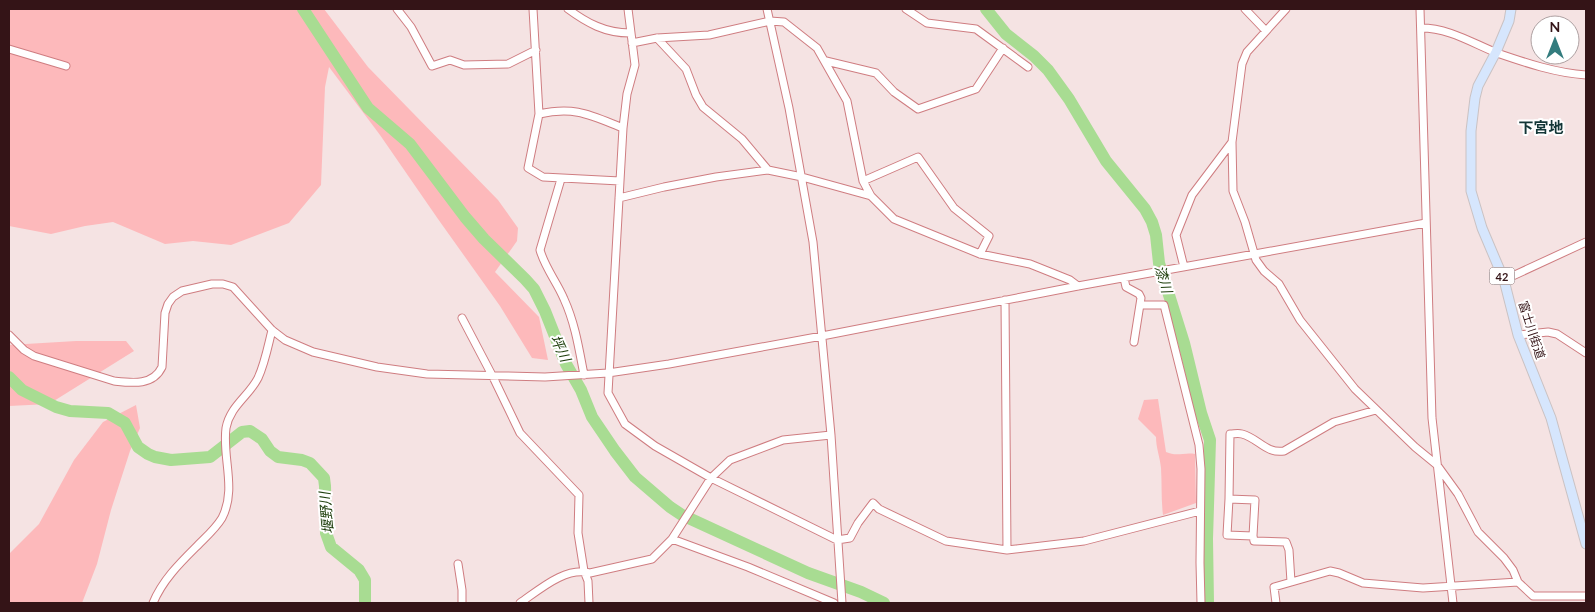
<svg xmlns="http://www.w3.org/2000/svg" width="1595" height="612" font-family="Lato,'Noto Sans JP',sans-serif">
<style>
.green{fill:#fdb9bb}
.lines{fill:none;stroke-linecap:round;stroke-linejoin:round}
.river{stroke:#a8dc92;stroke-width:12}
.minor-casing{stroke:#cf7d81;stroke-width:9}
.major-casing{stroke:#cac2c3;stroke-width:11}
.minor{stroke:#fff;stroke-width:7}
.major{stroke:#d6e6fd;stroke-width:9}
.labels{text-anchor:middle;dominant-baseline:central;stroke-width:4;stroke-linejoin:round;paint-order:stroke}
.shield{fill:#fff;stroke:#715a5d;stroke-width:1}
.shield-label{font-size:11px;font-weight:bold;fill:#341417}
.street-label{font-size:12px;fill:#341417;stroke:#fff}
.water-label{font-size:14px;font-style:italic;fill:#1c3d0a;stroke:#fff}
.quarter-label{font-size:15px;font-weight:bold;fill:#133637;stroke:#fff}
</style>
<rect width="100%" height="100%" fill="#f5e3e3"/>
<path class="green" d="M9,9H324L368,67L498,200L518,228L517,241L495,272L539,317L548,360L532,358L500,306L438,219L380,135L329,67L325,87L321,185L289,223L231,245L193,241L165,244L113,222L85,226L51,234L9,226Z
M76,341H126L134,351L49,404L9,406V345Z
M1158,399L1166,452C1177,457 1184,452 1195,454L1196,503L1163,515C1161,499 1162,484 1161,468C1160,457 1156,448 1156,437L1138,419L1144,400Z
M136,405L140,428L130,451L111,510L97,564L82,603H9V554L39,524L74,460L103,422Z"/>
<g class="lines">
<path class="river" d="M303,9L368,108L410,144L465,217L484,239L525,279L534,289L545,311L566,364L581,390L592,417L615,451L635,477L670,507L682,515L808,573L861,592L884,603
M986,9L1006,34L1034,56L1048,70L1069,99L1106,161L1145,209L1152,222L1156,235L1159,263L1184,343L1201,413L1210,440L1207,539L1208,603
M9,377L22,390L56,407L70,411L108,413L125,423L138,447L148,454L155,457L171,460L210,457L242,432L250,431L262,439L270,451L278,457L302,460L310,463L324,478L325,486L326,533L331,547L359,570L365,580V603"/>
<defs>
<path id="minor" d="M397,9L411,27L432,66L450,60L464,65L508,64L536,50
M533,9L539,114L528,168L543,177L620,181
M568,9C587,23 605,33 630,33
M628,9L635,65L627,94L623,128L608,393L625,424L655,446L711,478L837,540L850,538L858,523L873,503L879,509L946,541L1007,550L1084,541L1200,511
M767,9L789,108L813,242L831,435L842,603
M906,9L927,23L976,29L1028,67
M1245,9L1266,31
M1420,9L1432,418L1453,603
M1421,28C1449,28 1472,43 1497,53C1526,63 1556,73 1586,75
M657,38L686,69L696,95L703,107L742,139L768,170
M632,43L657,38L709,35L770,21L784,22L817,48L847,101L863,181L871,196
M9,49L66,66
M826,61L876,73L894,92L918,109L976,89L1003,48
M539,114C575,106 590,115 623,128
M1232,142L1233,191L1245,222L1256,260L1264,271L1279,284L1300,320L1355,389L1415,447L1437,465L1458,494L1478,532L1504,558L1513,570L1518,582
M561,179L540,250C545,268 557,282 564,299C575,323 579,349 584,375
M863,181L918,157L954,208L989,236L980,254
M619,198L664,187L716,177L768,170L802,177L871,196L894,219L980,254L1030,264L1070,280L1078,286
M1184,267L1176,235L1192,195L1232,142L1242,64L1247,52L1286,9
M1124,278L1126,287L1139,294L1141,298L1134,342
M1504,280L1586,242
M1005,300L1007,550
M1141,305H1164L1199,445L1201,469L1200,563L1201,603
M462,318L493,377L520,433L579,495L578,533L584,571L588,581L589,603
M9,335L24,350L34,356L114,381C132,383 153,386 162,367L165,313L168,304L173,297L182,291L212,284H223L233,287L272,330L285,340L313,352L377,367L427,374L545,377L608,373L669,364L822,336L1078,286L1426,223
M1518,335L1548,332L1557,334L1586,353
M1229,499L1227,535L1253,536L1254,541L1286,542L1289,550L1291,582
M1253,536L1255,500L1229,499L1230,434C1234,434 1238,433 1242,434C1258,438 1266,454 1284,451L1334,422L1376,410
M672,539L748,567L834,603
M458,564L462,590V603
M153,603C163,579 181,562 199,544C207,536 216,528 222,518C237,489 222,458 226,428C230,406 249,396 258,378C265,363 268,346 272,330
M520,603C539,590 566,566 590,573L652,559L672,539L711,478L730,460L783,440L831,435
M1276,603L1274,587L1330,571L1339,573L1363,583L1423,588L1518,582L1533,596H1586"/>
<path id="major" d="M1511,9L1509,21L1496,52L1478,86L1475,98L1471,131V191L1482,228L1504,280L1518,335L1551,418L1586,544"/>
</defs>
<use href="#minor" class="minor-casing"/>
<use href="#major" class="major-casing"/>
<use href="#minor" class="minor"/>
<use href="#major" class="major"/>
</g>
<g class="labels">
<rect class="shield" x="1489.5" y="267.5" width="25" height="17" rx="4"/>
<g class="shield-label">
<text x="1502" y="276">42</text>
</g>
<g class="street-label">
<text transform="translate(1532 330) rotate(72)">富士川街道</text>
</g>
<g class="water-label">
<text transform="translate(1164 279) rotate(74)">漆川</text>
<text transform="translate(561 348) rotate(65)">坪川</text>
<text transform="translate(326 513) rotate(-95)">堰野川</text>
</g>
<g class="quarter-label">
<text x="1541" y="127">下宮地</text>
</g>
</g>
<rect width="1595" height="612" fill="none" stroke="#341417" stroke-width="20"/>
<g transform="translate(1555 40)"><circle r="24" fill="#ffffff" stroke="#aea1a2"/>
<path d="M0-4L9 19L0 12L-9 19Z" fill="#337c7e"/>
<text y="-8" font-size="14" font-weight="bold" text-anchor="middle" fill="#341417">N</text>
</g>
</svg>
